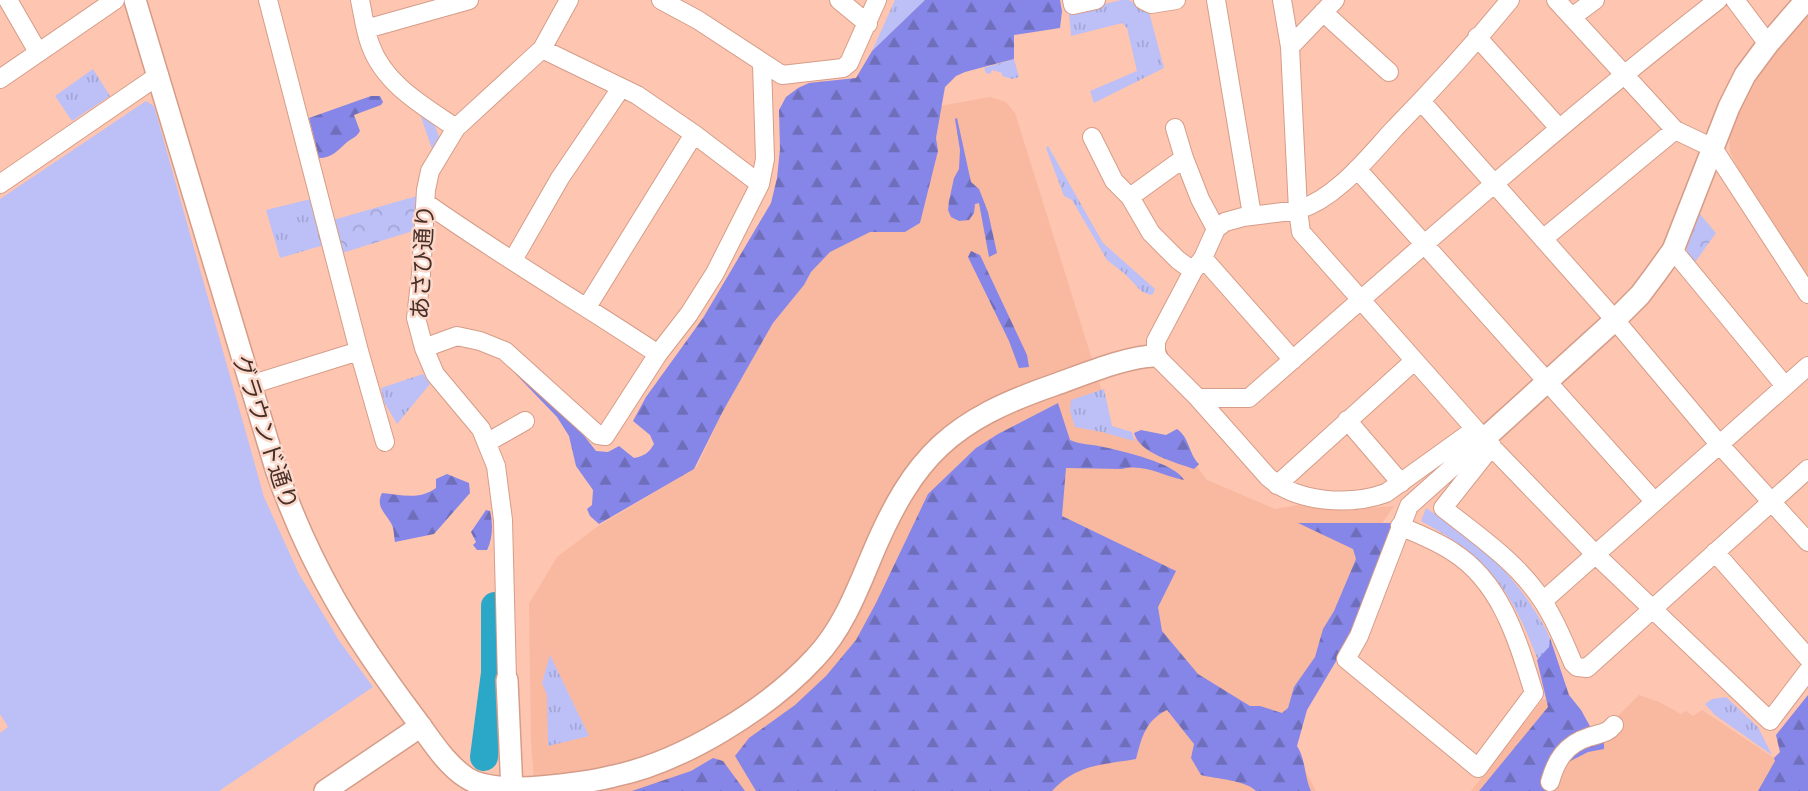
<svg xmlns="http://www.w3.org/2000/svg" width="1808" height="791" font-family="'PT Serif','Noto Sans JP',serif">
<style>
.built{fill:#f9b8a0}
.grass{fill:url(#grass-tufts)}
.forest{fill:url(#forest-firs)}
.park{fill:url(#park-crowns)}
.pitch{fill:#bcc0f7}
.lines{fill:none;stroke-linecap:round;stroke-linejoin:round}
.river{stroke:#2ba7c8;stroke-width:28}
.minor-casing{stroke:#d59d89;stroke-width:20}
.tertiary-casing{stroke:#d59d89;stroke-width:24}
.minor{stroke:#fff;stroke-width:18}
.tertiary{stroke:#fff;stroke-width:21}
.labels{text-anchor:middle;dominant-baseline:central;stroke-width:5;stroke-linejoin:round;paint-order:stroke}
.street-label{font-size:23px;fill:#473028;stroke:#fcd8cb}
</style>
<defs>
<pattern id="grass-tufts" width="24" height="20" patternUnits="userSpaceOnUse" patternTransform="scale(1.75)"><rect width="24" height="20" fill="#bcc0f7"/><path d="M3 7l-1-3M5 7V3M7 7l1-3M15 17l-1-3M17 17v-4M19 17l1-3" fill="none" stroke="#a3a5d4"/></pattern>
<pattern id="forest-firs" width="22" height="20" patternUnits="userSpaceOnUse" patternTransform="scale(1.75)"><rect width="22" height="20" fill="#8586e7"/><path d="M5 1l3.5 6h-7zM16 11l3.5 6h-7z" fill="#6f6ebb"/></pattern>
<pattern id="park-crowns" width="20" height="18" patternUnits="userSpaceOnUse" patternTransform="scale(1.75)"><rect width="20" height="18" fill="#bcc0f7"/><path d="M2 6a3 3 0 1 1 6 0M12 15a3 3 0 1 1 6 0" fill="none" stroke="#a3a5d4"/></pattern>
</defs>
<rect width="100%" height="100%" fill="#fec5b0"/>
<path class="built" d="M1808,11V277L1743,179L1730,152L1729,131L1757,72Z
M990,97L1006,102L1015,113L1101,388L1111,429L1192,460L1207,480L1275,509L1305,504L1347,510L1394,506L1378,529L1308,691L1292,746L1316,791H535L531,742L529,604L557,557L597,527L697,467L723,411L773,323L804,285L811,272L830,252L870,231L905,232L920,223L938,151L936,138L940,106Z
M1639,695L1659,702L1681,714L1686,711L1693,716L1702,710L1774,758L1780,752L1776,735L1808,695V791H1471L1543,699L1560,702L1583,732L1609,725Z"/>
<path class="grass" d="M895,0H925L872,51Z
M1121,0H1129L1149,12L1164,68L1094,103L1090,91L1137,71L1127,28L1122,23L1071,36L1069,13Z
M1014,59L1019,77L1013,79L1002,76V73L992,70L990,74L986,73L984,68Z
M93,69L110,96L72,121L55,96Z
M419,111L433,121L440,139L433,152Z
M1048,146L1103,243L1155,289L1153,294L1150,295L1141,291L1125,274L1107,260L1072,200L1064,196L1046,148Z
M311,199L324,245L280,258L266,210Z
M423,374L430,384L397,424L384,402L381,388Z
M1104,389L1112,426L1132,432L1134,441L1102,432L1075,427L1070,411L1071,400Z
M1426,508C1471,538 1510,568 1538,616C1542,623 1549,633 1550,640C1551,648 1544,653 1539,658H1537C1511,589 1487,556 1421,521Z
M550,655L589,736L548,746L547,695L542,683Z
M1726,697L1758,727L1772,755L1715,715L1705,704L1712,699Z"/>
<path class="forest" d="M925,0H1060L1062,11L1060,28L1014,35V59L965,72L956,76L945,87L936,138L938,151L920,223L905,232H870L830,252L811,272L804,285L773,323L723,411L694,469L599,524L590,516L587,509L592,505L593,490L576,466L569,436L557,417L509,367V363L567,414L596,451L608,452L619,446L634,458C644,456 649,453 654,444L650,435L633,421L646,397L703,318L771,203L777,178L780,149L779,110L786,97L798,88L809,83L856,78L872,51Z
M371,96H380L383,102L381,105L354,115L360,131C356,138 352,138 346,143C337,151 332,158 319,158L309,118Z
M957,118L971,182L979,189L988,212L997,253L989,257L979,203L975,204L974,213L969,220L959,221L951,217L948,210L949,201L954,178L959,169L960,150L955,119Z
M971,251L980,255L1027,355L1029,367L1019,368L1009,341L968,257Z
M1058,403L1070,440C1080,445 1092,444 1103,447C1122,451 1175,463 1184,480C1163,476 1144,463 1122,469L1066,468L1062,516L1176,571L1158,607L1162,631L1198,674L1250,706H1260L1282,713L1288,708L1294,687L1315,657L1323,629L1334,611L1356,559L1353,549L1298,523H1391V536L1357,626L1307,710L1297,746C1306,760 1304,776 1311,791H1256C1245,780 1217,779 1201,775L1191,758L1194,744L1167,710C1145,721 1142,737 1136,759C1102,765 1077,764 1052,791H756L735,756L749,738L795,705L826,676L856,640L876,603L928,494L976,448L998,434Z
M1177,429C1190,438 1188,453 1199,464L1194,469C1175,462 1140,454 1134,433L1141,430L1166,435Z
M447,474L469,483L470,493L434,534L395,542C394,537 394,529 392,525C386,513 375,507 382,493C401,495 420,500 436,488V479Z
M486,510L490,511C493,524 493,538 487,550H477L473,545L476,542L471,532Z
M1550,638L1569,695L1581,710L1591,728L1604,737V749L1588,752L1541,776L1546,791H1479L1548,707L1537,660L1549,647Z
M1808,695V791H1758L1775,761L1774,758L1780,752L1776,735Z
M713,758L723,761L745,791H632L691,771Z"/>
<path class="park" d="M417,196L413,231L342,253L333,220Z
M1699,213L1716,233L1693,265L1686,257L1687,244Z"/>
<path class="pitch" d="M146,101L154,106L264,497L299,574L340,642L373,687L219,791H0V733L8,727L0,714V199Z"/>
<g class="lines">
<path class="river" d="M484,757L495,673V606"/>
<defs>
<path id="minor" d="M8,0L38,52
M268,0L359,351L385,442
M360,0C363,14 365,30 370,44C384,84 422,105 456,128
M661,0L698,20L782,75L843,68L849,63L877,0
M839,0L868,24
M1072,0L1073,5L1096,0
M1143,0L1151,4L1176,0
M1216,0L1252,215
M1282,0L1290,47L1298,210L1243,217L1225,222L1216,229L1203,258L1193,271L1156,341V356L1198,398L1268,477C1297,503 1350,506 1386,493L1475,429
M1510,0C1474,44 1435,87 1395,128C1368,157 1337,198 1298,210L1301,232L1484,439L1596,555L1770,721L1808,671
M1556,0L1675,130L1713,148L1808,294
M1735,0L1768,44
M1323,12L1389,72
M1572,17L1595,0
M366,29L469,0
M1477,37L1559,128
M1290,47L1335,0
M542,49L637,95L694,134L760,184
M0,79L115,0
M1421,101L1615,320L1719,444L1808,542
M1175,128L1184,158
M1092,137L1114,181L1130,197L1151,233L1178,260L1193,271
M1357,169L1654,501
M0,184L159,75
M1130,197L1184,158L1200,199L1216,229
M426,203C501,256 581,303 658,354L689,314L715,273L760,184L765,159L762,64
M1543,239L1675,130
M1673,250L1785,386
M1203,258L1293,360
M513,260L560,178L621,88
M587,307L694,134
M424,348L457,336L480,341L505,351L598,435L605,436L658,354
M250,385L359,351
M1198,398H1249C1403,263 1556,126 1718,0
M1347,420L1401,483
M488,442L525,421
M1492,446L1443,508C1478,536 1517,562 1542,600C1555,619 1564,642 1573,663L1577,667L1587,668L1808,469
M1277,485L1414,361
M1400,526C1418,534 1437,541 1453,552C1502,583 1518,642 1534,693L1478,768L1346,659L1359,636L1409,506L1484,439
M1715,552L1808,658
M1543,601L1808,366
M507,680L503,520L496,466L481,429L435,374L424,348L416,318L421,274L426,190L430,171L456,128L542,49L569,0
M1550,782C1556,760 1566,744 1589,737C1600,733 1607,734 1614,725"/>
<path id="tertiary" d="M135,0L276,469C310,567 352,634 414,717C430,738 445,764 467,778C484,789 521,789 540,787C565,785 590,782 614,776C682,762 768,709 815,658C842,630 857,591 872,555C914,455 952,420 1054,385C1080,376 1130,355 1156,356
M1484,439L1615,320L1640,295L1655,275L1673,250L1729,107L1745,75L1768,44L1806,0
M507,680L512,791
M325,791L421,726"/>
</defs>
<use href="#minor" class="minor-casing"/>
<use href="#tertiary" class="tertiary-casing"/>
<use href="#minor" class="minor"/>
<use href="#tertiary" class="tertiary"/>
</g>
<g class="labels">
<g class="street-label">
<text transform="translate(422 262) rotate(-87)">あさひ通り</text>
<text transform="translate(266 432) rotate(72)">グラウンド通り</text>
</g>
</g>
</svg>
